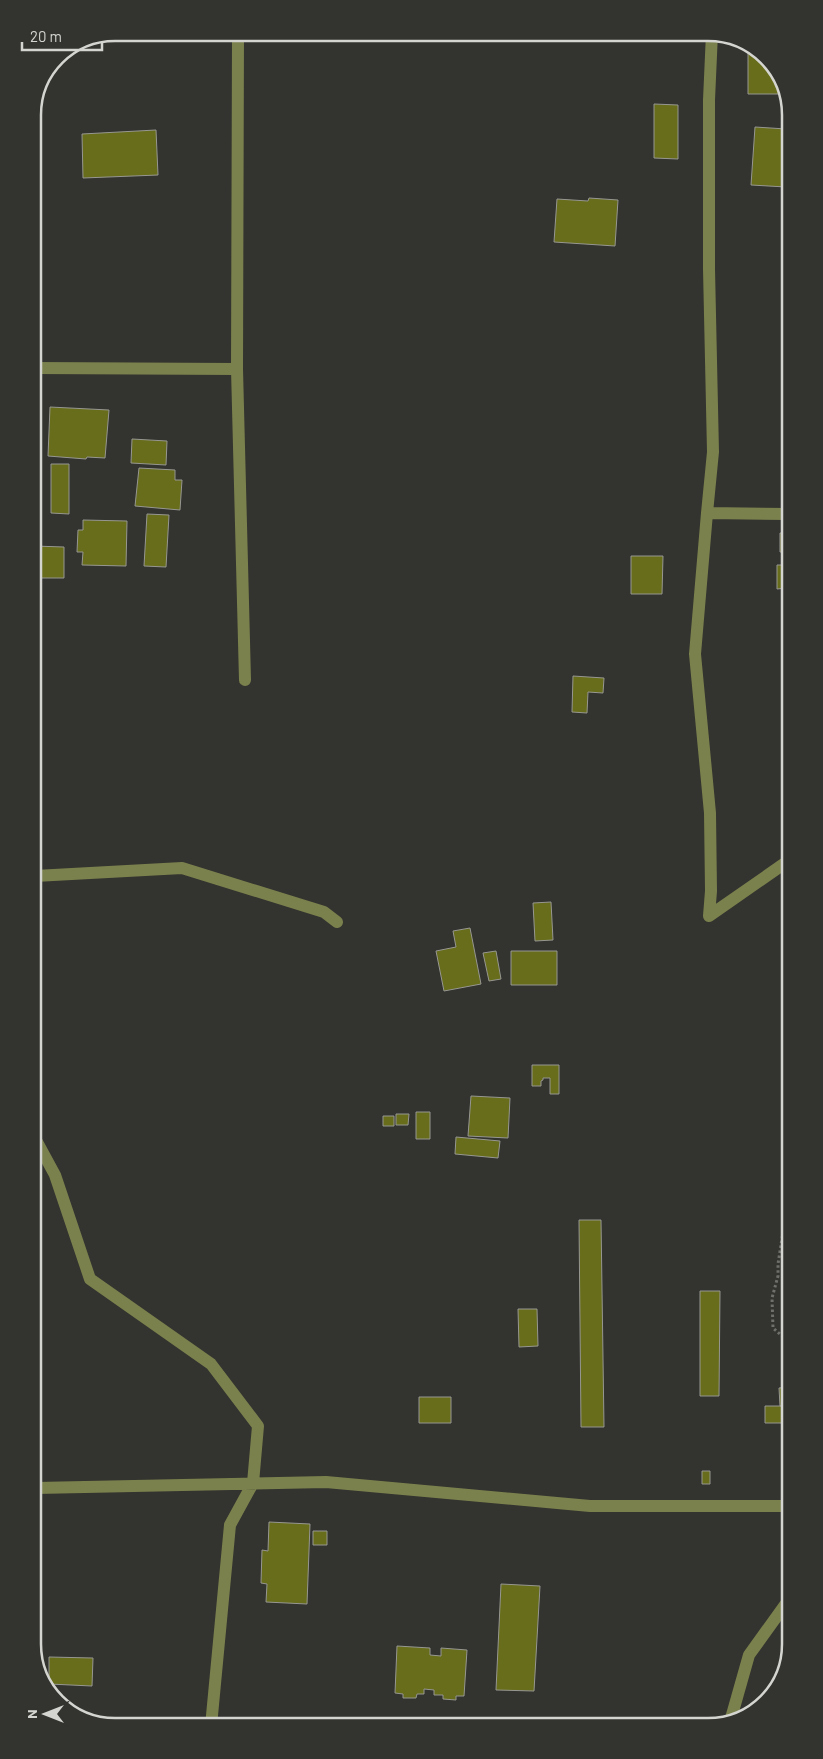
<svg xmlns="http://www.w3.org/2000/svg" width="823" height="1759" font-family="Barlow,sans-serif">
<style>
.building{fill:#676d1a;stroke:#979792}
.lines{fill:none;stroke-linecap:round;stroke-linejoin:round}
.path{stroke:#6f6f6c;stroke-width:3;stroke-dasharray:2.5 2.5;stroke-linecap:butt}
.minor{stroke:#7b814d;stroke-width:12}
.rim{fill:none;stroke:#d4d4d1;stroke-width:2.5}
</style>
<rect width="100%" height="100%" fill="#33332f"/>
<path class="building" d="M748,52H760L786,88V94H748Z
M654,104L678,105V159L654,158Z
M755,127L786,129V187L751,185Z
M156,130L158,175L83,178L82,134Z
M589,198L618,200L615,246L554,242L557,199L588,201Z
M50,407L109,410L105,458L87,457L86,459L48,456Z
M132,439L167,441L166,465L131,463Z
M51,464H69V514L51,513Z
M139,468L175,470V480H182L180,510L135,506Z
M147,514L169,515L166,567L144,566Z
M83,520L127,521L126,566L82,565L83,552H77L78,530H83Z
M780,533H787V564V552H780Z
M34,546L64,547V578H34Z
M631,556H663L662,594H631Z
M777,565H787V588L777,589Z
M573,676L604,678L603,693L588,692L587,713L572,712Z
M551,902L553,940L535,941L533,903Z
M470,928L481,984L444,991L436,951L456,947L453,931Z
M496,951L501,979L489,981L483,953Z
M511,951H557V985H511Z
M532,1065H559V1094H550V1078H543V1080L541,1081V1086H532Z
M471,1096L510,1098L508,1138L468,1136Z
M416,1112H430V1139H416Z
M396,1114H409L408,1125H396Z
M383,1116H394V1126H383Z
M456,1137L500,1141L498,1158L455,1154Z
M579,1220H601L604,1427H581Z
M700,1291H720L719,1396H700Z
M518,1309H537L538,1346L519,1347Z
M790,1387V1405L780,1406L779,1388Z
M419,1397H451V1423H419Z
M765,1406H783V1423H765Z
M787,1453H790V1473H787Z
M702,1471H710V1484H702Z
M269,1522L310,1524L307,1604L266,1602L267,1584L261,1583L262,1550L268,1551Z
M313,1531H327V1545H313Z
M501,1584L540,1586L534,1691L496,1690Z
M397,1646L430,1648V1655L441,1656V1648L467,1650L464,1696H456V1700L443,1699V1695H434V1690L424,1689V1694H417L416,1698H403V1694L395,1693Z
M49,1657L93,1658L92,1686L49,1684Z"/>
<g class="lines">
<path class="path" d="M789,1046L784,1098L783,1232L778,1264V1276L772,1298L773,1328L790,1343"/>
<path class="minor" d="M238,33L237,369L245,680
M712,33L709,100V269L713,452L707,513L787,514
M33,368L237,369
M707,513L695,654L710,813L711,891L709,916L788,861
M35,876L182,868L324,912L337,922
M36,1140L55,1175L90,1279L211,1364L258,1426L253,1483L230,1525L211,1726
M36,1488L326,1482L590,1506H790
M730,1722L749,1655L790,1598"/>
</g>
<path d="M0 0H823V1759H0ZM115 41H708A74 74 0 0 1 782 115V1644A74 74 0 0 1 708 1718H115A74 74 0 0 1 41 1644V115A74 74 0 0 1 115 41Z" fill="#33332f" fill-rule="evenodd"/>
<path class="rim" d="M115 41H708A74 74 0 0 1 782 115V1644A74 74 0 0 1 708 1718H115A74 74 0 0 1 41 1644V115A74 74 0 0 1 115 41Z"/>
<g transform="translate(45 1714) rotate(270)" stroke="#33332f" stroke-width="4" paint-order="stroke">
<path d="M0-4L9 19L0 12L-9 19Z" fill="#d4d4d1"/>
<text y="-8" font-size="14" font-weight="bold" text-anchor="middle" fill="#d4d4d1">N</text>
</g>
<path d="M22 42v8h80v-8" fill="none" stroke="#d4d4d1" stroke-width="2.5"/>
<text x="30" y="42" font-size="15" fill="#d4d4d1" stroke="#33332f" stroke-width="4" paint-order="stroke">20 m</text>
</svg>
